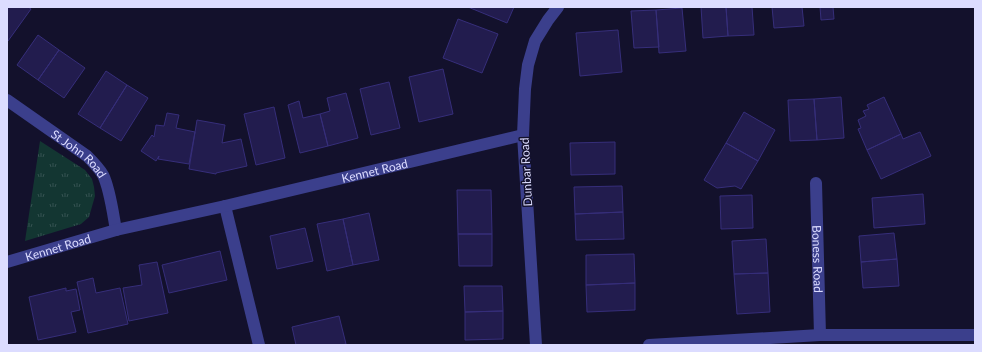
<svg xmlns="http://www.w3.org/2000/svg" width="982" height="352" font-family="Lato,sans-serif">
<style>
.grass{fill:url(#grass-tufts)}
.building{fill:#221c4e;stroke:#362e7a}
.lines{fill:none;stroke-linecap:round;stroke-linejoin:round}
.street{stroke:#3b3f8c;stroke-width:12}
.labels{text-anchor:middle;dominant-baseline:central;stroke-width:3;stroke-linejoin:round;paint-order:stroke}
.street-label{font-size:12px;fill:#dcdcff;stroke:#13112c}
</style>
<defs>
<pattern id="grass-tufts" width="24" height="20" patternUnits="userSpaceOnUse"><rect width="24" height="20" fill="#133632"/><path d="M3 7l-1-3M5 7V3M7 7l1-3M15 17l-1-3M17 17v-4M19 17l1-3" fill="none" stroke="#355251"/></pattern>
</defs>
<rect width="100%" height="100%" fill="#13112c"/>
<path class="grass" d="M40,141L85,170L92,179L94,187L95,196L89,217L81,224L25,241Z"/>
<path class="building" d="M7,7H28L31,9L8,41L7,40Z
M468,7H514L507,23Z
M701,7H726L728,36L703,38Z
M726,7H752L754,35L728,36Z
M772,7H802L804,26L774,28Z
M820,7H833L834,19L821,20Z
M682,8L686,51L659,53L656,10Z
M656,10L659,47L634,48L631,11Z
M458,19L498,34L482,73L443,58Z
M618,30L622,72L580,76L576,33Z
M38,35L59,50L38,80L17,65Z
M59,50L85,68L64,98L38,80Z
M443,69L453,114L419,122L409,77Z
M106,71L127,85L100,128L78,114Z
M389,82L400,128L371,135L360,89Z
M127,85L148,98L121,141L100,128Z
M346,93L358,138L328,146L320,114L330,111L327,98Z
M841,97L844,138L817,140L814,99Z
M884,97L901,134L867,150L858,129L861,128L858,120L866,116L863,111L869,109L867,105Z
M814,99L817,140L790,141L788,100Z
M299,101L303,118L320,114L328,146L300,153L288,105Z
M274,107L285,158L256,165L244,114Z
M744,112L775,130L758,161L726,143Z
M167,113L179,115L176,128L195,132L189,164L158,159L159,156L156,161L141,151L152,135L154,137L156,125L164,126Z
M197,120L225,125L222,143L241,139L247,166L216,173V174L189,169Z
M920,132L931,156L881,179L867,150L901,134L903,139Z
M615,142V174L571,175L570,143Z
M726,143L758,161L741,189L735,186L717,188L704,180Z
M622,186L623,212L575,214L574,187Z
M457,190H491L492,234H458Z
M923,194L925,224L874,228L872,198Z
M752,195L753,228L721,229L720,196Z
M623,212L624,239L576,240L575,214Z
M369,213L379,260L353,265L343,219Z
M343,219L353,265L327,271L317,224Z
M305,228L313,261L277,269L270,236Z
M894,233L897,259L861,262L859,236Z
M458,234H492V266H459Z
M766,239L768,273L734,274L732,241Z
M220,251L227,280L169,293L162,265Z
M634,254L635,283L586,285V255Z
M897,259L899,286L863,288L861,262Z
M157,262L168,313L129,321L123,288L142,285L139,265Z
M768,273L770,312L737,314L734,274Z
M93,278L96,293L120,288L128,324L88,333L77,282Z
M635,283V310L587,312L586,285Z
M464,286H502L503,311L465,312Z
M66,288V291L76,289L80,310L71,312L76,332L38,340L29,297Z
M503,311V339L465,340V312Z
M339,316L346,344L341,345H296L292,327Z"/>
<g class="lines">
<g class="street">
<path id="s1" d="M7,100L87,156C93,162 99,168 103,175C110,189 113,214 116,230"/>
<path id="s2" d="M816,183L820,335"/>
<path d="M225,206L259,345"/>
<path id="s3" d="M7,262L116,230L225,206L523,135"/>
<path d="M536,345L523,135L525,89L528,65L535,41L548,20L558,7"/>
<path d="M649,345L820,335H975"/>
</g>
</g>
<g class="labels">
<g class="street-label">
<text stroke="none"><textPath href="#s1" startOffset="90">St John Road</textPath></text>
<text stroke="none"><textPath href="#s3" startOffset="379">Kennet Road</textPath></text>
<text transform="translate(526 172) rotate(-93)">Dunbar Road</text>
<text stroke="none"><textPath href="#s3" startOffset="53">Kennet Road</textPath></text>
<text stroke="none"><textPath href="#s2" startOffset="76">Boness Road</textPath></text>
</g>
</g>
<rect width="982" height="352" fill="none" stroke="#dcdcff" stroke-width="16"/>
</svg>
